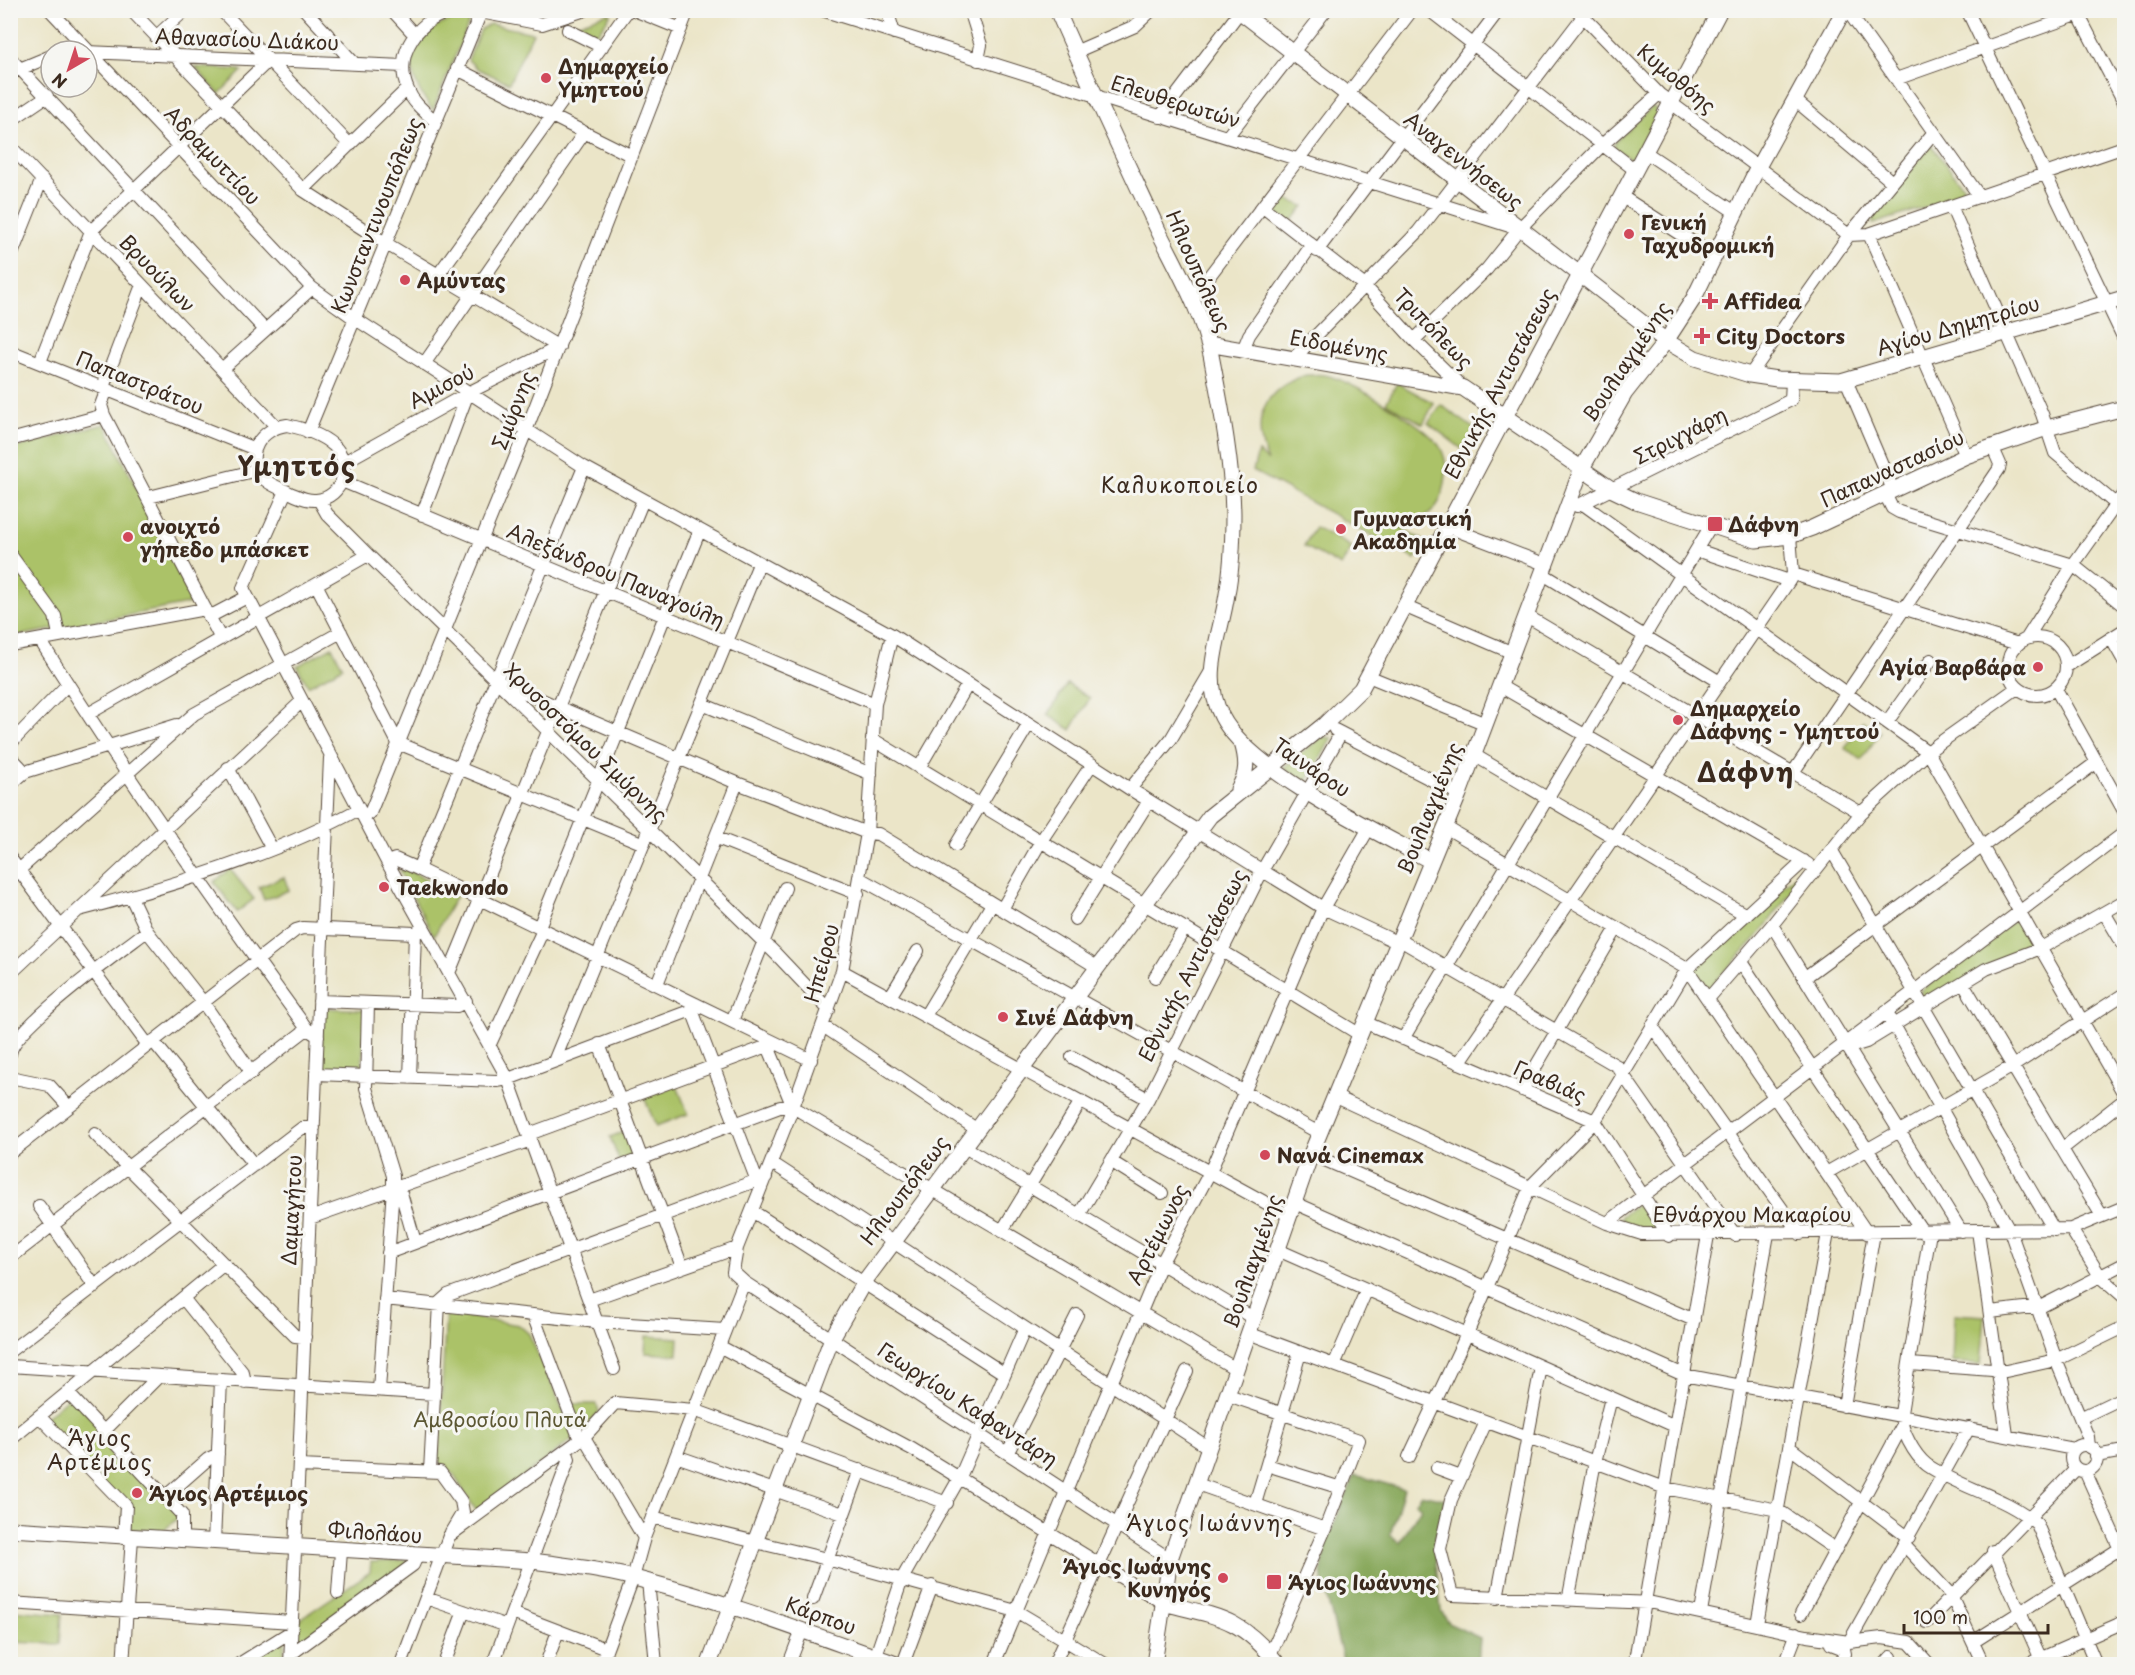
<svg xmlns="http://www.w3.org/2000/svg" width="2135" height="1675" font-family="'Playpen Sans',sans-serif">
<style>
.green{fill:#abc267;stroke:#737642;stroke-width:1.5}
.forest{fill:#88a85c;stroke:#62693d;stroke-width:1.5}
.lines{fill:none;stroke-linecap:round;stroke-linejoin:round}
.minor-casing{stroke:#554638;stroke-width:14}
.major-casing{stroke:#554638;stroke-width:17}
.minor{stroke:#fff;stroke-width:12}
.major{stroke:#fff;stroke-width:15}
.poi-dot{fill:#d1495b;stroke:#f6f6f2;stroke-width:2}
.labels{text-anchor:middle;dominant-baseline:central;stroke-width:6;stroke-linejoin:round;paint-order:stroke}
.street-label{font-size:20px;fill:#3b2a1e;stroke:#f6f6f2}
.poi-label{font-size:20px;font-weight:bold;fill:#3b2a1e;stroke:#f6f6f2;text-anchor:start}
.park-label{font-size:20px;fill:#5d5834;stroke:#f6f6f2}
.neighbourhood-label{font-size:21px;letter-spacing:1.5px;fill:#3b2a1e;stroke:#f6f6f2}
.district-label{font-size:26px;font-weight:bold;letter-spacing:1.5px;fill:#3b2a1e;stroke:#f6f6f2}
</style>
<rect width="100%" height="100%" fill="#f6f6f2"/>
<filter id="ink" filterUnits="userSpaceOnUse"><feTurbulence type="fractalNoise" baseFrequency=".0167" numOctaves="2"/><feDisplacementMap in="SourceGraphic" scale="12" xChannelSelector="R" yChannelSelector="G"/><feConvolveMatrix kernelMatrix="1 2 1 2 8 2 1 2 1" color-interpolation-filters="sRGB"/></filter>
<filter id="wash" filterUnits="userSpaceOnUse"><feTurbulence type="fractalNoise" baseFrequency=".008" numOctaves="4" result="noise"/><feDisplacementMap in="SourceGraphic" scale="24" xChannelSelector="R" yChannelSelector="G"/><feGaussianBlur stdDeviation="1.35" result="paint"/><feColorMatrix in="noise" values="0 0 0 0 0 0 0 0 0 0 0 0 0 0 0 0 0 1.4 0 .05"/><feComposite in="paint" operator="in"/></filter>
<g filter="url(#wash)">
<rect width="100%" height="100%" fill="#ebe5c8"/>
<path class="green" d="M608,13L611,14L593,40L568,27Z
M451,20H470L433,110C403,73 401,39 451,20Z
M490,24L533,33L509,83L478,69L468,60L481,29Z
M195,67L240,70L242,71L219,94Z
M1652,107L1655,108L1658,114L1632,160L1614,148L1615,142Z
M1931,145L1963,186L1965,195L1873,224L1872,217Z
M1278,196L1304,206L1290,224L1269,208Z
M1306,375C1312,375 1319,374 1325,375C1348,379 1428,426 1440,447C1449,462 1447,479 1442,495C1436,513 1419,524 1401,528L1424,541L1415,559L1253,471L1258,452L1268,461C1250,420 1263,389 1306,375Z
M1397,383L1434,403L1423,424L1386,403Z
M1441,405L1476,430L1462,449L1428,423Z
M105,424L193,603L11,637V449Z
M1315,527L1352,547L1341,566L1304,546Z
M332,647L343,667L308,686L297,666Z
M1067,684L1090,698L1071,730L1048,715Z
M1863,721L1880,732L1862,760L1845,748Z
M1322,737L1332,738L1306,783L1283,768Z
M403,868L457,894L434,936L400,872Z
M230,869L254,899L237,912L214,882Z
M1794,876L1799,882L1758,936L1707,990L1694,968Z
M284,877L289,890L264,900L259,887Z
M2016,919L2033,948L1926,1004L1920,991Z
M323,1008L366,1010L362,1070L321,1068Z
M677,1085L688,1114L656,1126L644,1097Z
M626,1131L635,1155L619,1161L610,1137Z
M1641,1202L1657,1227L1654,1230L1622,1225L1621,1216Z
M446,1313L519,1325L529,1334L575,1437L477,1512L453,1474L438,1463Z
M1954,1314L1985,1316L1981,1364L1952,1362Z
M646,1336L679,1338L678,1355L645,1353Z
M71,1395L180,1516L163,1531L123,1529L124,1506L38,1424Z
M571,1404H597L599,1412L581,1431Z
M408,1560L406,1566L295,1645L296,1622L370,1572L371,1562Z
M10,1610L62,1614L60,1644L11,1642Z
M285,1637L283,1664H244Z"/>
<path class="forest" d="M1355,1475L1404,1489L1390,1535L1400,1542L1421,1508L1415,1502L1421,1494L1445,1499L1434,1544L1441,1611L1450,1624L1480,1638L1478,1664H1347L1343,1660L1321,1574L1327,1540Z"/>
</g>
<g filter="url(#ink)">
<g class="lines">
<defs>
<path id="minor" d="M50,10L312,288L354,318L584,467L892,635L1130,789L1323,908L1390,939L1405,943L1617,1066L1735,1235
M131,10L303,190L385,243L559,347
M221,10L350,145
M305,10L354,63
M392,10L414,34
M470,10L542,24L585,10
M634,10L681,29
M822,10L1516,228
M887,10L894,33
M970,10L981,45L978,60
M1429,10L1635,170
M1577,10L1659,94L1849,235
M1847,10L1980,197
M1967,10L2124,339
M2076,10L2124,102
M568,30L602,47
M156,37L185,10
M62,51H66
M87,52L403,66
M1075,52L1135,26L1152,10
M10,58L265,330
M457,69L632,156
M10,73L51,56
M1896,79L2091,10
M1795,100L1891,181
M1160,117L1241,10
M10,121L47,96
M435,121C425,112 413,103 408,90C392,53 420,16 457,10
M1227,137L1326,10
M10,146L276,426
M1645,152L1735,212
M303,190L407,89
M1621,196L1714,256
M1951,206L2042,414L2055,453L2124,511
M1263,207L1365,286L1414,340L1463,388
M1869,234L1966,456
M1849,235L1869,234L2124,147
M1317,251L1499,10
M10,259L42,179
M438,275L628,10
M1191,300L1412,10
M1414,340L1487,269L1519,229L1602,145L1659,94
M1243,350L1249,335L1311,246
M10,351L255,449
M1293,359L1418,232L1588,10
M40,362L91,231L269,60
M424,364L584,133
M222,369L312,288
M1750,375L1849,235L1934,132
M1846,380L1893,490
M103,387L142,285
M107,389L101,405L104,415L221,639
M287,425C302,428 322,435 333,445C354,463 343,498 316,500C306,501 298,496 290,493C280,488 269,485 262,477C242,454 262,428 287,425Z
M308,432L481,12
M10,440L104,415
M344,462L468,393L559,347
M342,481L875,704
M286,491L243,588L387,862L508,1079L614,1369
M1885,494L1892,508L1899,512L2073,565L2124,606
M149,497L257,470
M319,500L327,514L368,555L776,954L829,1010
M1583,504L1928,752L2124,1094
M1577,506L1791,400L1792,380
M422,515L468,393
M1448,527L1547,565
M1697,550L1789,581
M10,554L55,616L59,635
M1543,574L1720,682
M1793,574L2018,644
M317,586L398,743L644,844
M1406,607L1513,653
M1527,616L1861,813
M209,617L247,597
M892,635L875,704L867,833L842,971L793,1107L737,1248L733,1272L744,1282L1170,1559
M2008 666a29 29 0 1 1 58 0a29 29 0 1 1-58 0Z
M2027,638L2073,565L2124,493
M2111,638L2124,661
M40,640C124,774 214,902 307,1029L318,1036
M10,645L205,609
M2067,666L2124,630
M1368,676L1486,724
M502,683L737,783L867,833L878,834L1097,967
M1500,686L1808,864
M2056,689L2124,811
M702,704L871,774
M88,714L368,555
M1887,722L1931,660
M1335,730L1459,794
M872,739L1359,1034
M10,744L68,684
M1474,755L1746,915
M10,756L25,772
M228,768L272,849
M919,768L968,684
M1794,771L1999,469L2000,464L1992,446
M10,785L25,772L177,725
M1130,789L1171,739L1210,673
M364,817L370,813L526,431L688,10
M1445,827L1687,969L1867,1233
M717,838L858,894
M956,845L1029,724
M1832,851L2054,1230
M10,858L148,1045
M387,862L395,859L418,869L811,1060
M418,869L584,467
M10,878L194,714L341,632
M861,879L1319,1133
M131,897L147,931L202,1001L252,1073
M1002,909L1041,841L1092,764
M79,910C169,887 278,854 359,809
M2105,914L2124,946
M1075,919L1149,801
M1772,925L1961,1231
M539,927L699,532
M1741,962L1923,1232
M842,971L1290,1216
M449,973L643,500
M10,974L302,701
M1155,977L1185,928
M1804,978L2097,762
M1963,983L2102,1216
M657,984L737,783
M890,997L918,951
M1708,999L1772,925L1861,813L1934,747L2017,688
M319,1001L457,1006L466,1001
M368,1003L366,1088L393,1176V1188L379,1390
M692,1010L757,1181
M1886,1011L2010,1231L2056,1360L2088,1437L2089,1447
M925,1016L992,904
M732,1021L785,888
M1364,1022L1595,1121L1669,1236
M823,1026L976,1129
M1652,1026L1800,1234
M1403,1039L1710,527
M153,1041L254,1165
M490,1044L543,930
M599,1044L682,1267
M1846,1044L1853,1046L1866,1042L1986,969L2041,948L2124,901
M768,1046L793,1107
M10,1054C13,1027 122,950 147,931
M1072,1057L1148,1099
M555,1059L759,564
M1459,1063L1789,581L1793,574L1790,536
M316,1074L497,1081L508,1079L692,1010L696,1004
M10,1077L49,1085L68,1106
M410,1078L415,933
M1522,1090L1617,928
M1334,1096L1607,1223L1642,1234L2071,1229L2124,1207
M793,1107L1236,1369
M95,1134L295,1336L305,1337
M529,1134L776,1043
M963,1146L1253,1318
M2062,1149L2124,1100
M10,1153L296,930L303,928L415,933L423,928
M1311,1154L1694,1320
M1112,1162L1162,1193
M772,1163L1209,1448
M1828,1172L2013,1066L2124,994
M399,1186L415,1242
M1295,1203L1684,1375L2074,1449
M39,1206L95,1287
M752,1211L1005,1374
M1079,1215L1148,1099L1262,871L1341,733
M310,1218L531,1140
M1607,1223L2124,833
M2071,1229L2100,1276L2124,1297
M1002,1231L1081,1101
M1978,1231L2007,1435
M1930,1232L1901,1413C1900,1429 1914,1455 1927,1465C1962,1489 2005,1496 2037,1524L2096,1664
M1278,1250L1675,1426
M388,1253L780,1107H793
M10,1258L307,1029
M183,1298L243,1373L245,1382
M385,1299L597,1322L725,1330
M589,1300L737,1248
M439,1303L448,1295L766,1177
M1990,1312L2042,1306L2124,1264
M533,1315L580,1440
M1248,1333L1665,1488L1778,1510L1835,1549
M719,1346L912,1449L1163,1603
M10,1351L302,1128H314
M1910,1364L2006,1371L2056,1360L2124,1327
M1334,1365L1367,1289
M10,1366L434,1394
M68,1393L182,1515V1541
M1228,1395L1359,1440L1325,1529L1266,1664
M1844,1406L1874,1233
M39,1416L126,1506L124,1538
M2080,1418L2124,1397
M1486,1422L1451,1500L1440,1549L1452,1595L1653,1603L1807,1636L1849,1642L1882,1638L1909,1642L1929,1664
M104,1431L159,1376
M584,1437L644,1538
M10,1440L224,1264
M2071 1458a13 13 0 1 1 26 0a13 13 0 1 1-26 0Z
M1789,1447L1909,1538
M1008,1452L1077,1315
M676,1456L843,1514
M2096,1456L2124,1451
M1409,1457L1467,1334L1530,1187L1595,1121L1687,969L1804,861
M1267,1465L1341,1488
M299,1466L440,1472L461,1501L463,1512L451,1532
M1437,1468L1461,1477
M430,1471L439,1303
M2085,1471L2124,1558
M1197,1484L1325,1529
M166,1496L208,1459L218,1454
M1255,1504L1300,1353
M652,1517L827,1559L1016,1611L1105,1664
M214,1542L221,1380
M1905,1546L1951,1595L1983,1664
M1993,1551L2043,1664
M648,1581L656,1664
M338,1593L341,1551
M426,1598L507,1626
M1497,1598L1541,1367
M813,1599L860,1470
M1568,1601L1595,1462L1611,1398
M10,1603L292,1622
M1701,1612L1768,1234
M512,1613L606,1649
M1801,1614L1901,1428
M1927,1622L2076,1469
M1757,1624L1828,1233
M1849,1642L1969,1428
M1973,1642L2124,1546
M1831,1644L1844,1649L1845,1654L1839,1664
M291,1654L413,1565L417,1556
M123,1664L132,1538
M239,1664L292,1631
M290,1664L330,758
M401,1664L449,1536L584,1437L615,1403L694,1410L947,1503
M444,1664L464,1611
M493,1664L569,1459L566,1450
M546,1664L558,1631
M601,1664L633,1578L644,1538L744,1282
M789,1664L802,1630
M873,1664L902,1579L960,1477L1025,1328
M903,1664L932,1586
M994,1664L1161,1264L1210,1172L1323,908L1369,828
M1054,1664L1187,1371
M1637,1664L1635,1660L1708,1235
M1785,1664L1797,1633
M1885,1664L1891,1657
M2028,1664L2124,1622"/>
<path id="major" d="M1057,10C1089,84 1124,157 1158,230C1177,269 1202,311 1211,355C1221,407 1232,461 1233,514C1233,541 1232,568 1227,594C1221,636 1200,676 1222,717C1250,771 1375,831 1431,861
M1238,10L1666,341L1695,358L1750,375L1777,379L1841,381L2124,298
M1208,344L1463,388L1613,490L1636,501L1756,540L1790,536L1812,528L1966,456L2047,428L2124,408
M1238,789C1248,774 1247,760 1242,743
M10,1529L532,1561C571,1566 611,1571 649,1582C733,1604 814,1635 896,1664
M1163,1603C1219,1617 1240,1617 1278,1664
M709,1664L832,1338L864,1282L1210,816L1325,724L1361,689L1720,10
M1154,1664L1170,1559L1311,1154L1459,794L1582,468L1625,393L1666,341L1694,298L1758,167L1844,10"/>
</defs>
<use href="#minor" class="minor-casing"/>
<use href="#major" class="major-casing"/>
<use href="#minor" class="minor"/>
<use href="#major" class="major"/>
</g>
</g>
<g class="poi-dot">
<circle cx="546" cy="78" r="6"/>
<circle cx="1629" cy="234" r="6"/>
<circle cx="405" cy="280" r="6"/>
<path d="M1707 292h6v6h6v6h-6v6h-6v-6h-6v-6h6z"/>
<path d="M1699 327h6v6h6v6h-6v6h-6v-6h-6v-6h6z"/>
<rect x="1707" y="516" width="16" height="16" rx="3"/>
<circle cx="1341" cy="529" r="6"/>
<circle cx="128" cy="537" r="6"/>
<circle cx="2038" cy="667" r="6"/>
<circle cx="1678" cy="720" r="6"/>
<circle cx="384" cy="887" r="6"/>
<circle cx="1003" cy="1017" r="6"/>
<circle cx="1265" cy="1155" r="6"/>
<circle cx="137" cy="1493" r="6"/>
<circle cx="1223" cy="1578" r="6"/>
<rect x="1266" y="1574" width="16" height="16" rx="3"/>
</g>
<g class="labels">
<g class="street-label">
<text transform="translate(247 39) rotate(2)">Αθανασίου Διάκου</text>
<text transform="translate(1677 78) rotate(40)">Κυμοθόης</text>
<text transform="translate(1176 101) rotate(17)">Ελευθερωτών</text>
<text transform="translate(213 155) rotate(46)">Αδραμυττίου</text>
<text transform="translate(1464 160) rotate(38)">Αναγεννήσεως</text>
<text transform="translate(376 215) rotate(-68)">Κωνσταντινουπόλεως</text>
<text transform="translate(1199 271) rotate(66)">Ηλιουπόλεως</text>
<text transform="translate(158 273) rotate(46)">Βρυούλων</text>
<text transform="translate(1958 325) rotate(-16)">Αγίου Δημητρίου</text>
<text transform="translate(1434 328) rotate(46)">Τριπόλεως</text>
<text transform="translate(1339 345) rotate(10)">Ειδομένης</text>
<text transform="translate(1626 361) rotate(-56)">Βουλιαγμένης</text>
<text transform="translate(140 382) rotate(22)">Παπαστράτου</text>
<text transform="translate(1499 383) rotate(-62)">Εθνικής Αντιστάσεως</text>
<text transform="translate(441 386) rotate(-28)">Αμισού</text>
<text transform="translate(513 410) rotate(-68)">Σμύρνης</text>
<text transform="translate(1680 435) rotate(-27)">Στριγγάρη</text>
<text transform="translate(1892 468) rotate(-25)">Παπαναστασίου</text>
<text transform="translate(616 575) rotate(23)">Αλεξάνδρου Παναγούλη</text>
<text transform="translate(586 742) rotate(44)">Χρυσοστόμου Σμύρνης</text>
<text transform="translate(1312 767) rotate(34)">Ταινάρου</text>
<text transform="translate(1429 808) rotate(-68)">Βουλιαγμένης</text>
<text transform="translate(821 963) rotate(-75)">Ηπείρου</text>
<text transform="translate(1192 965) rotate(-63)">Εθνικής Αντιστάσεως</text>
<text transform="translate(1550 1081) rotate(23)">Γραβιάς</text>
<text transform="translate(904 1190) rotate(-53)">Ηλιουπόλεως</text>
<text transform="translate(291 1210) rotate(-87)">Δαμαγήτου</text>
<text x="1752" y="1214">Εθνάρχου Μακαρίου</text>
<text transform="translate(1157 1234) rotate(-63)">Αρτέμωνος</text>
<text transform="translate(1252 1261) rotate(-71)">Βουλιαγμένης</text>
<text transform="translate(968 1404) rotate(33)">Γεωργίου Καφαντάρη</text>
<text transform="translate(375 1532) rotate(4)">Φιλολάου</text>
<text transform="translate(821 1615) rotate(20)">Κάρπου</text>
</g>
<g class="poi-label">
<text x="558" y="66">Δημαρχείο<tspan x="558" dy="23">Υμηττού</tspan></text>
<text x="1641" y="222">Γενική<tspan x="1641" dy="23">Ταχυδρομική</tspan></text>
<text x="417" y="280">Αμύντας</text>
<text x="1724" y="301">Affidea</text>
<text x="1716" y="336">City Doctors</text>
<text x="1353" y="518">Γυμναστική<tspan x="1353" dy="23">Ακαδημία</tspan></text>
<text x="1728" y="524">Δάφνη</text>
<text x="140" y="526">ανοιχτό<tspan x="140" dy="23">γήπεδο μπάσκετ</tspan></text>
<text x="2026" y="667" text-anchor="end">Αγία Βαρβάρα</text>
<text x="1690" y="708">Δημαρχείο<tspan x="1690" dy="23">Δάφνης - Υμηττού</tspan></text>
<text x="396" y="887">Taekwondo</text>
<text x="1015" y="1017">Σινέ Δάφνη</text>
<text x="1277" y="1155">Νανά Cinemax</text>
<text x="149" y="1493">Άγιος Αρτέμιος</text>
<text x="1211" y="1566" text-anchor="end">Άγιος Ιωάννης<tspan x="1211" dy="23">Κυνηγός</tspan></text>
<text x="1288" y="1582">Άγιος Ιωάννης</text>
</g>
<g class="park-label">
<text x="500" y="1419">Αμβροσίου Πλυτά</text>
</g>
<g class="neighbourhood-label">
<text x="1180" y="484">Καλυκοποιείο</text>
<text x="100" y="1437">Άγιος<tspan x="100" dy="24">Αρτέμιος</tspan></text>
<text x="1210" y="1522">Άγιος Ιωάννης</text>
</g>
<g class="district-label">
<text x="297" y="465">Υμηττός</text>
<text x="1746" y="771">Δάφνη</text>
</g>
</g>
<rect width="2135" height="1675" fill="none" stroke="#f6f6f2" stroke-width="36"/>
<g transform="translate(69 69) rotate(219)"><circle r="28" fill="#f6f6f2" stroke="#aba49d" stroke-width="1.5"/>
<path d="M0-4.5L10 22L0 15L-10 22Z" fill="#d1495b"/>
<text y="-9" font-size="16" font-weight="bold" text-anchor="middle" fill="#3b2a1e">N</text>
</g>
<path d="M1904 1624v9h144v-9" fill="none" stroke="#3b2a1e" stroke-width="3"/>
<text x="1913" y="1624" font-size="18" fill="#3b2a1e" stroke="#f6f6f2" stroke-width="4.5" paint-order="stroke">100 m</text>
</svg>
